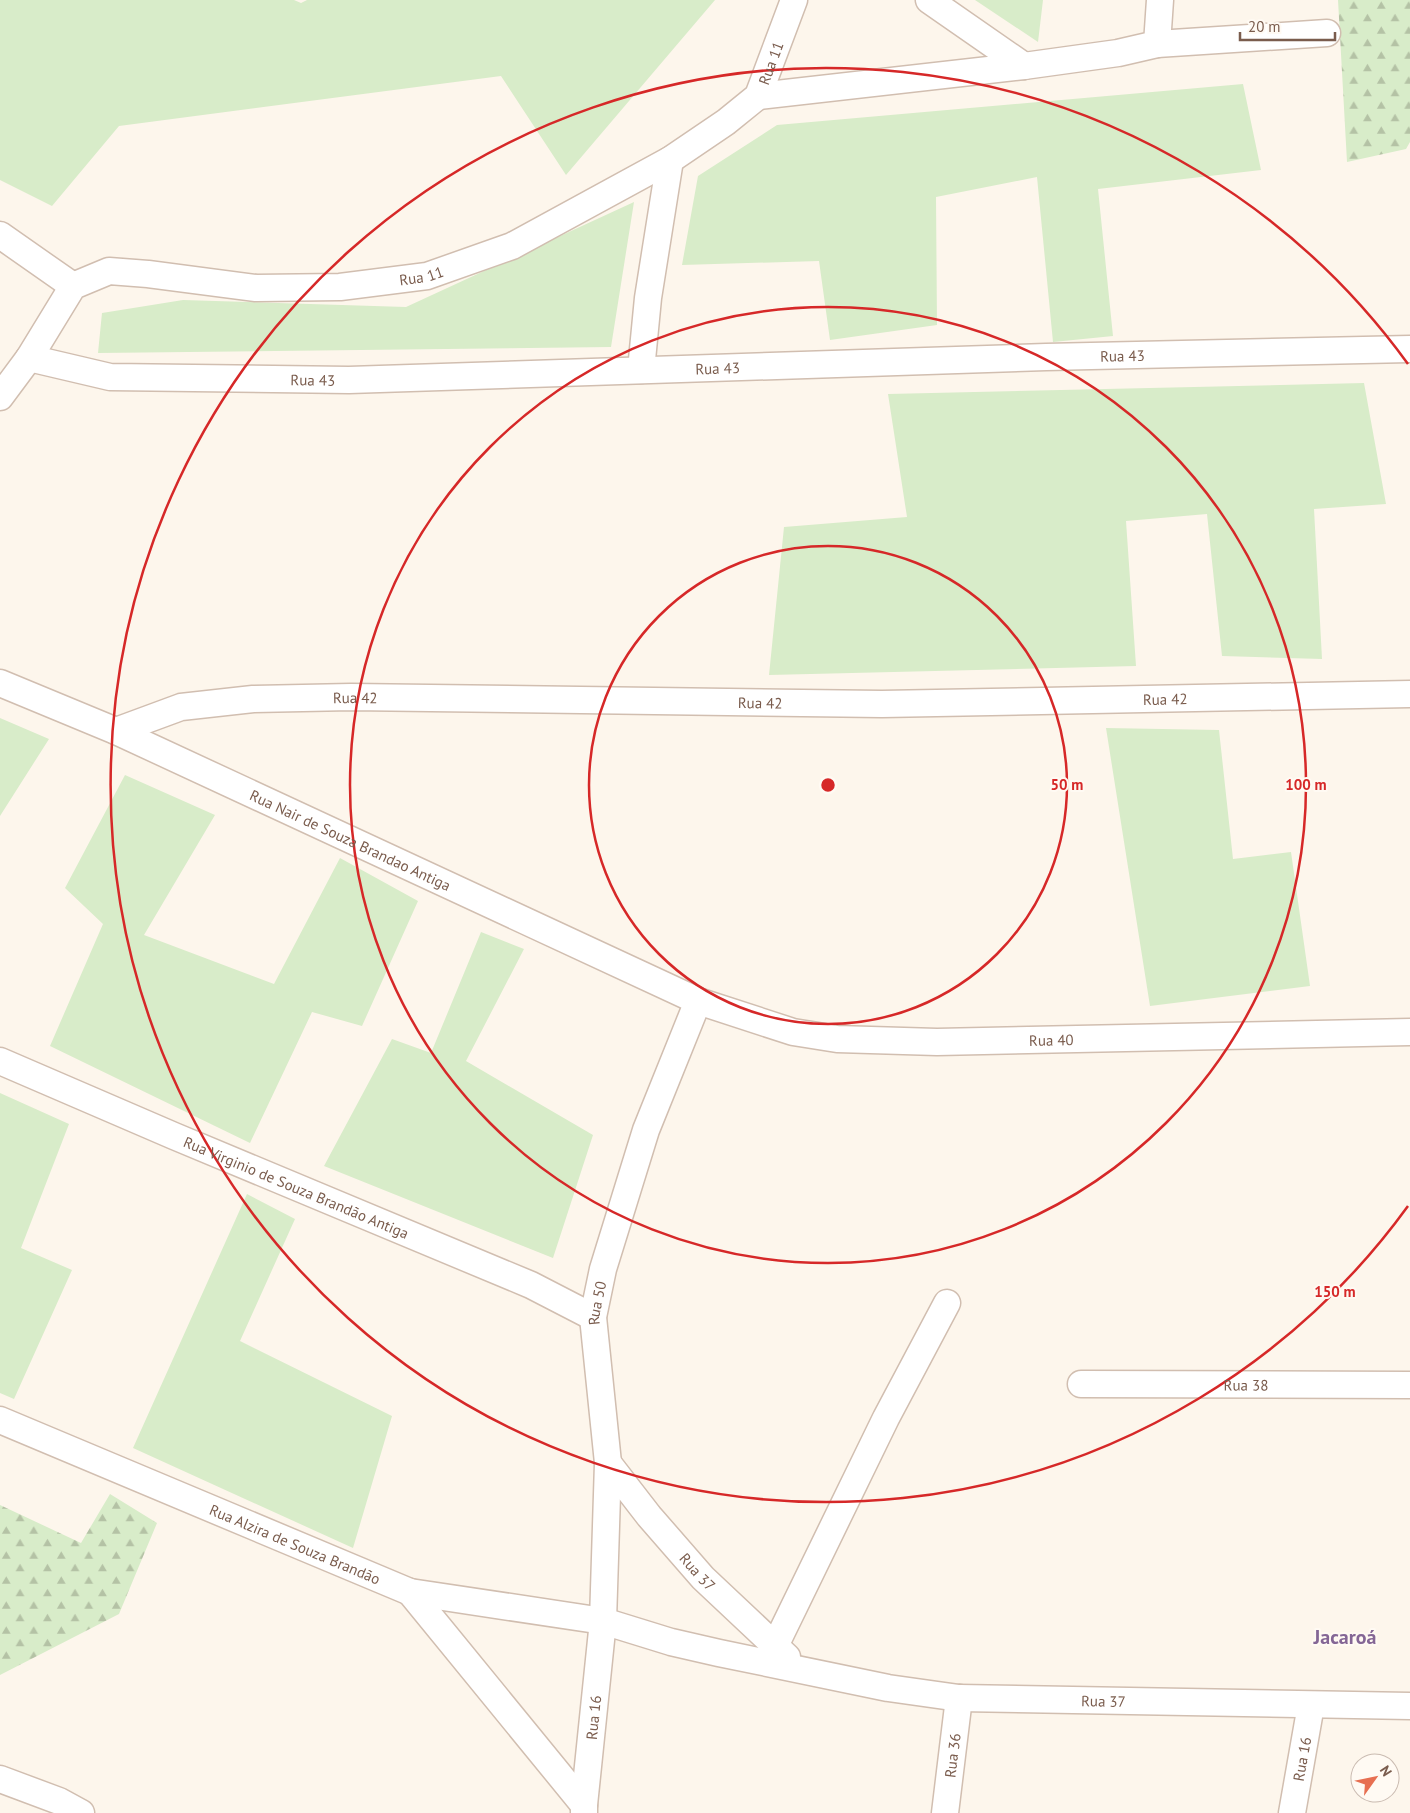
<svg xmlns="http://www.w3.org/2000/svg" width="1410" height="1813" font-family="'PT Sans',sans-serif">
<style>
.green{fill:#d8ecc9}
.forest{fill:url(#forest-firs)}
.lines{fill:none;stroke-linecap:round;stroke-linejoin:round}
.street-casing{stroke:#d1beb0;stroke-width:29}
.street{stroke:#fff;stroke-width:26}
.ring{fill:none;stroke:#d62828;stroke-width:2.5}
.labels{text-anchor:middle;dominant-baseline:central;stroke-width:4;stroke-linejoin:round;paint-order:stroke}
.street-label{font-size:15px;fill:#7a5c4d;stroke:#fffaf3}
.district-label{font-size:20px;font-weight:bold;fill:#846695;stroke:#fffaf3}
.centre{fill:#d62828;stroke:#fffaf3;stroke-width:2.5}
.ring-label{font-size:15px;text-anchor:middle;font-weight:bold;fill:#d62828;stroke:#fffaf3;stroke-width:4;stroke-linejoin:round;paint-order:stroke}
</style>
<defs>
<pattern id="forest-firs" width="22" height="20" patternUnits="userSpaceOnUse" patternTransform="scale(1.25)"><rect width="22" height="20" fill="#d8ecc9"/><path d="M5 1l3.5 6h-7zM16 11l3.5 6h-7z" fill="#b4c2a5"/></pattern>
</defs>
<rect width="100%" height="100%" fill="#fdf6ec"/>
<path class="green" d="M0,0H294L301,3L307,0H715L566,175L501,76L119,126L52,206L0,180Z
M976,0H1043L1038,42L975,0Z
M1243,84L1261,170L1098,189L1113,336L1053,342L1037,177L936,197L937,325L830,340L819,261L682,265L698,176L777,125Z
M634,202L611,347L98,353L102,313L183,300L406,307Z
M1364,383L1386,504L1314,509L1322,659L1222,656L1207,514L1126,521L1136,666L769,675L784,527L907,517L888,394Z
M0,718L49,739L0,816Z
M1106,728L1219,730L1233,859L1291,852L1310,986L1150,1006Z
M125,775L215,815L144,935L274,984L340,858L418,901L362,1026L312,1012L250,1143L50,1046L103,924L65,888Z
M481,932L524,949L466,1061L593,1135L553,1258L324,1166L392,1039L431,1053Z
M0,1093L69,1124L21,1248L72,1270L14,1399L0,1393Z
M247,1194L295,1219L240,1341L392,1416L353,1548L133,1448Z"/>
<path class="forest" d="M1338,0H1410V142L1406,149L1347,162Z
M110,1494L157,1523L119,1614L0,1675V1505L81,1543Z"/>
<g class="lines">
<defs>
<g id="street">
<path d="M929,0L1024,66"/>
<path d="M1157,44L1327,33"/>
<path d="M758,96L1024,66L1118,53L1157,44L1160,0"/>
<path d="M0,235L73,286"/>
<path id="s1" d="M29,358L110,377L349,380L1046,357L1410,349"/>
<path d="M641,370L648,298L670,160"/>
<path id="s2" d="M0,397L29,358L73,286L109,271L148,274L256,288L340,287L427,276L512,246L670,160L726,122L758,96L794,0"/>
<path id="s3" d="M0,683L116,731L698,1001L793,1032L837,1039L937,1042L1410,1032"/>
<path id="s4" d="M116,731L181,707L253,699L351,697L882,704L1410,694"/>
<path id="s5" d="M0,1061L174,1136L531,1285L593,1317"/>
<path id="s6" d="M1081,1384L1410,1385"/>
<path id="s7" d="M0,1420L410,1592L603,1621L671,1642L719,1653L888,1688L959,1698L1410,1706"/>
<path id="s8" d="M608,1463L649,1516L703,1578L787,1657"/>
<path d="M410,1592L584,1805"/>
<path d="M775,1646L886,1418L947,1303"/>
<path d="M0,1779L59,1801L81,1813"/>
<path id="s9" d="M584,1813V1805L603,1621L608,1463L593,1317L603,1269L646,1130L698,1001"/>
<path id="s10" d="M945,1813L959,1698"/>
<path id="s11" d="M1292,1813L1311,1705"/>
</g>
</defs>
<use href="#street" class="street-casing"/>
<use href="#street" class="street"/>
</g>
<g class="ring">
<circle cx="828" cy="785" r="239"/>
<circle cx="828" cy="785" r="478"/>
<path d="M1408 1206A717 717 0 1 1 1408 364"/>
</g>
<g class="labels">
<g class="street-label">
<text stroke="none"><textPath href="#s2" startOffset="906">Rua 11</textPath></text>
<text stroke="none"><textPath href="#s2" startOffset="486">Rua 11</textPath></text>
<text stroke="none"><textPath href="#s1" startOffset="1096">Rua 43</textPath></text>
<text stroke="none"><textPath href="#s1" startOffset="691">Rua 43</textPath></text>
<text stroke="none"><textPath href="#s1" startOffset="286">Rua 43</textPath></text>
<text stroke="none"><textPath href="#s4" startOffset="244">Rua 42</textPath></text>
<text stroke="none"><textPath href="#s4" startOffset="1054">Rua 42</textPath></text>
<text stroke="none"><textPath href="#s4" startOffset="649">Rua 42</textPath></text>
<text stroke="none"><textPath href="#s3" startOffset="384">Rua Nair de Souza Brandao Antiga</textPath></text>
<text stroke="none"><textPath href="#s3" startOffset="1126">Rua 40</textPath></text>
<text stroke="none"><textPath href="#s5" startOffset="322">Rua Virginio de Souza Brandão Antiga</textPath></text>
<text stroke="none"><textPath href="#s9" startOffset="512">Rua 50</textPath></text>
<text stroke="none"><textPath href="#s6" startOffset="165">Rua 38</textPath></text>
<text stroke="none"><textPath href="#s7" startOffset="320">Rua Alzira de Souza Brandão</textPath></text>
<text stroke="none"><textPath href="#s8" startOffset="141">Rua 37</textPath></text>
<text stroke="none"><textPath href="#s7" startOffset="1149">Rua 37</textPath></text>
<text stroke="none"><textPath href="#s9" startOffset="96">Rua 16</textPath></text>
<text stroke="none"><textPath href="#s10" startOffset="58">Rua 36</textPath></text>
<text stroke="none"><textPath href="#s11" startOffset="55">Rua 16</textPath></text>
</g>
<g class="district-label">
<text x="1345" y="1637">Jacaroá</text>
</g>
</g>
<circle cx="828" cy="785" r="8" class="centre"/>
<g class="ring-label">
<text x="1067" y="790">50 m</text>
<text x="1306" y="790">100 m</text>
<text x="1335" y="1297">150 m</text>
</g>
<g transform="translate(1375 1778) rotate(57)"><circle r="24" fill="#fffaf3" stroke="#cabbb1"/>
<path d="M0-4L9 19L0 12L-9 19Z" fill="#e76f51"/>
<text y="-8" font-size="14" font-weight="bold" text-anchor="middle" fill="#7a5c4d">N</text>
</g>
<path d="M1240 32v8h95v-8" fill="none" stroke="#7a5c4d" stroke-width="2.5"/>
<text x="1248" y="32" font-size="15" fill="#7a5c4d" stroke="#fffaf3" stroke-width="4" paint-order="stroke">20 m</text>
</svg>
